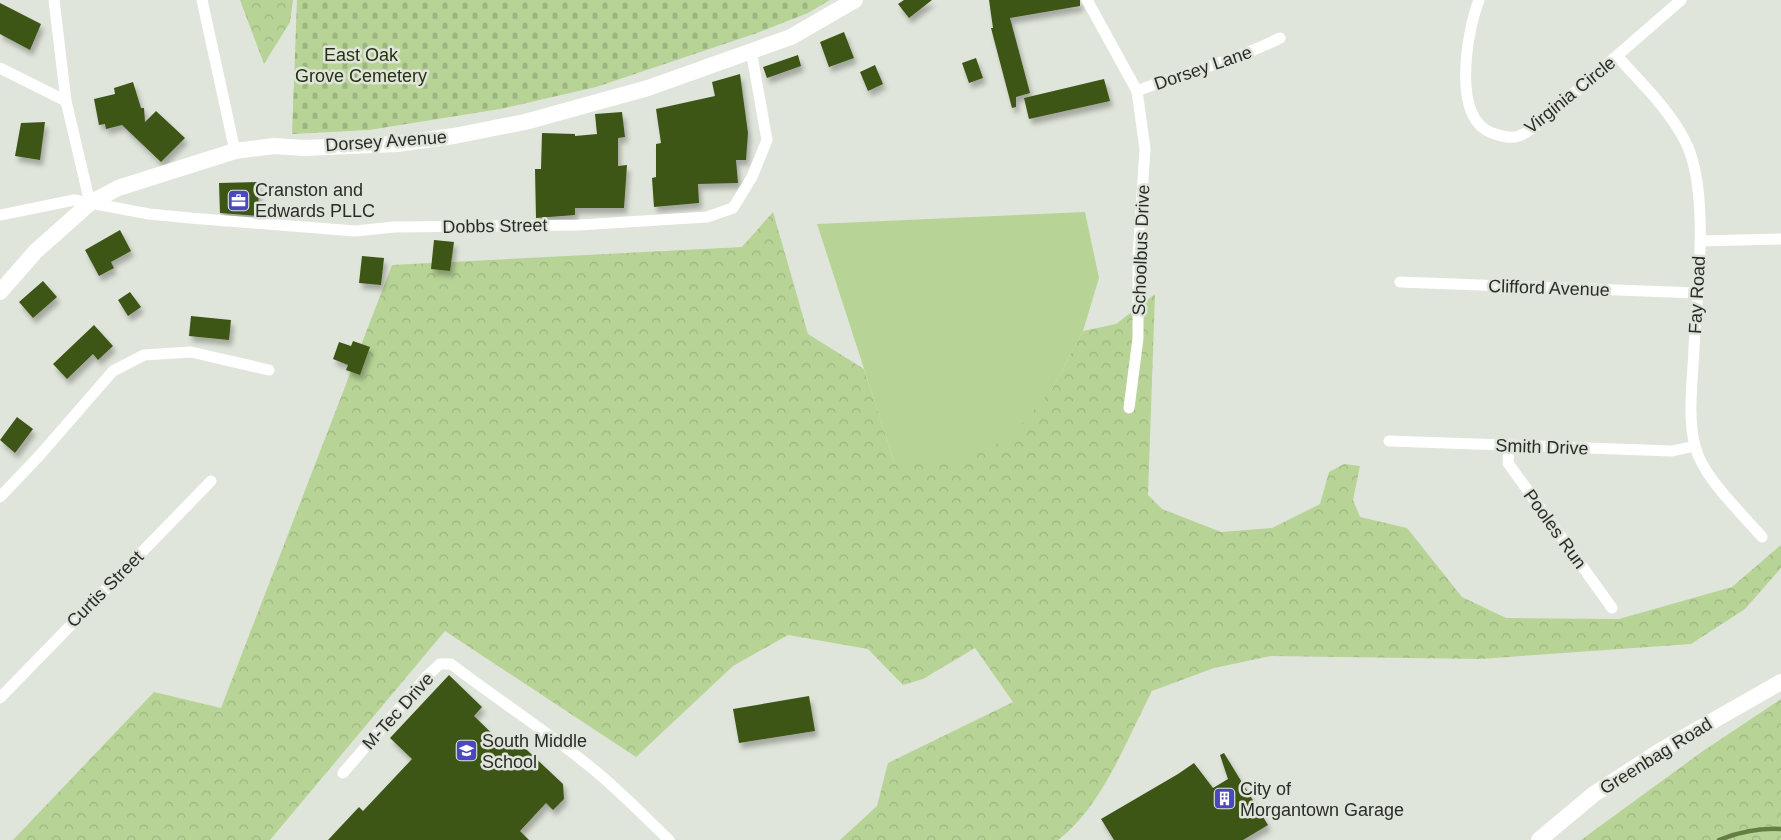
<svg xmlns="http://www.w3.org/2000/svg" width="1781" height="840" font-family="Helvetica,sans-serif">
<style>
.forest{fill:url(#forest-crowns)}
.cemetery{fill:url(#cemetery-stones)}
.garden{fill:#b7d396}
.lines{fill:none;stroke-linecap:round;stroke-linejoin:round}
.stream{stroke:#657e43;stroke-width:4.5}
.building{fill:#3d5616;filter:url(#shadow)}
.street{stroke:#fff;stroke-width:11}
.secondary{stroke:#fff;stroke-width:16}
.labels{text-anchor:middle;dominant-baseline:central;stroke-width:5;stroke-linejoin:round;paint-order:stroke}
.park-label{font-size:18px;fill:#24320f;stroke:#e0e5db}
.street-label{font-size:18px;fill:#2a2c28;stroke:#e0e5db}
.poi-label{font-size:18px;fill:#2a2c28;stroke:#e0e5db;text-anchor:start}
</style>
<defs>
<pattern id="forest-crowns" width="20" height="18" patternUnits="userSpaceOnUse" patternTransform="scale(1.25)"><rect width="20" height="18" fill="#b7d396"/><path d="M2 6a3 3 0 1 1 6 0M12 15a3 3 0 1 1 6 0" fill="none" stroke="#9eb581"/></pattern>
<pattern id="cemetery-stones" width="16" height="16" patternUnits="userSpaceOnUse" patternTransform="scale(1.25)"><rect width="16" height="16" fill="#b7d396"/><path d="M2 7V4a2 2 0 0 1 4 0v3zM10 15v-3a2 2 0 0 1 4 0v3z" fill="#9eb581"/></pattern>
<filter id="shadow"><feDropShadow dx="3" dy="5.5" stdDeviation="2.5" flood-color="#0004"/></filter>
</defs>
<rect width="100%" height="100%" fill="#e0e5db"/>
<path class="forest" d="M240,0H293L290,22L264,64Z
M773,212L808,334L864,369L895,464L1051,391L1083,331L1116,324L1155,294L1148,495L1162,509L1221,532L1272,528L1320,504L1329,472L1344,464L1360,466L1353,500L1360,517L1407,528L1462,597L1506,618L1619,619L1732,587L1781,545V568L1745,609L1691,644L1480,659L1271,656L1214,668L1152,691C1127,739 1102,807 1058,840H840L877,806L888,763L1013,702L975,648L923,679L903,685L868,649L788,635L733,666L636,757L445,631L270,840H13L154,692L221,708L392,265L742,247Z
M1781,699V840H1581L1703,751Z"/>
<path class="cemetery" d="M297,0H830L808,13L757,33L596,87L500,109L369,130L292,134Z"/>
<path class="garden" d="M1085,212L1099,278L1083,331L1051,391L1009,438L957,462L895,464L817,224Z"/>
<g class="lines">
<path class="stream" d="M1719,840C1739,832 1760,828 1781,829"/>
</g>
<path class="building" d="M904,0H932L909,18L898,4Z
M989,0H1080V6L1010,18L1030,93L1016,97V107L1012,108L991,28H993Z
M0,3L41,24L30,50L0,34Z
M844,32L854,58L829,67L820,42Z
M798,55L801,66L767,78L763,67Z
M976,58L983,78L969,83L962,63Z
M875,65L883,84L868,91L860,72Z
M740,74L748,133L746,160H736L738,183L698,184L699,203L654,207L652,178L656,177V144L661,143L656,109L715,96L712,82Z
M1104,79L1110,101L1029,119L1024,98Z
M133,82L141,108H144L145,122L156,111L185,138L161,162L122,125L106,129L105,124L99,125L94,99L115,94L114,88Z
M622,112L625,137L618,138V166L627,165L624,208H575V215L536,218L535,169H541L542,133L575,134V136L597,134L595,114Z
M45,122L40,160L15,156L21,123Z
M258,182L259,216L220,213L219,183Z
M120,230L131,251L111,262L114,268L99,276L85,250Z
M434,240L454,242L450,271L431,269Z
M362,256L384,258L381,285L359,283Z
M43,281L57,297L33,318L19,302Z
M130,292L141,307L128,316L118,300Z
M191,316L231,320L229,340L189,336Z
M94,325L113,346L98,360L93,354L67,379L53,364Z
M353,341L370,347L360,375L346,370L348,365L333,359L339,342L351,346Z
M17,417L33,429L15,453L0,440Z
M449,675L482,707L474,716L503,744L511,735L563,784L564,799L553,810L546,803L520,831L529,840H328L359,807L363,811L412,759L390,738Z
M809,696L815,731L739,743L733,709Z
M1224,753L1268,825L1243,840H1114L1101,819L1178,774L1194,763L1213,788L1228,779L1220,755Z"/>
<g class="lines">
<path class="street" d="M54,0L66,101L90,203
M202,0L235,151
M1087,0L1137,91L1145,149L1138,256V338L1129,408
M1479,0C1467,31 1451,118 1492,133C1501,136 1510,139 1519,136C1525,134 1531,129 1536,126L1681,0
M1618,57C1641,83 1668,108 1684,139C1711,187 1697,293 1694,348C1693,380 1687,415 1695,446C1703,478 1741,512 1762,537
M0,68L66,101
M1137,91C1185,72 1235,61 1280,38
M0,215L74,200L149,214L190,218L355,231L394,227L579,225L707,217L733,208L752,177L767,140L751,50
M1700,241L1781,239
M1400,282L1697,293
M1389,441L1672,451L1695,446
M1509,446L1508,463L1612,608
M0,497L39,456L113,371L144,355L191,352L269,370
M0,698L211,481
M343,773L428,675L440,664H451C498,700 548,732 593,769C620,791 644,816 669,840"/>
<path class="secondary" d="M0,292L36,251L90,203L118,188L235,151L274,146L304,148L397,144L454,136L525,122L648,88L791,37L855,0
M1539,840L1594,794L1660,751L1781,682"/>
</g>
<defs>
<symbol id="office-square" viewBox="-11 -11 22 22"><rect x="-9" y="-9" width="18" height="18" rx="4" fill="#4b48be" stroke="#e0e5db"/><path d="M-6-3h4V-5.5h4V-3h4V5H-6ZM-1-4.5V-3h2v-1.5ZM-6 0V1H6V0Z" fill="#fff"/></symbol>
<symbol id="school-square" viewBox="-11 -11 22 22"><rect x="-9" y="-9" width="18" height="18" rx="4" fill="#4b48be" stroke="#e0e5db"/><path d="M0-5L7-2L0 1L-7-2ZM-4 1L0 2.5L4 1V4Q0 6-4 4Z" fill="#fff"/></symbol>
<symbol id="building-square" viewBox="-11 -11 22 22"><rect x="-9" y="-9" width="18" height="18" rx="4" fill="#4b48be" stroke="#e0e5db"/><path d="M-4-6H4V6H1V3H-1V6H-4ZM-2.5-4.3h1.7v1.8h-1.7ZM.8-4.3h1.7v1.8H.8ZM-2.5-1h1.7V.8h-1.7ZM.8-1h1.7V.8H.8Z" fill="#fff"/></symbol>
</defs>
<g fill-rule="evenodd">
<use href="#office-square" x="226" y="188" width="25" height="25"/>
<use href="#school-square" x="454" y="738" width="25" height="25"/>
<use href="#building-square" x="1212" y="786" width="25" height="25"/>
</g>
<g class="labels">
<g class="park-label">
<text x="361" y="55">East Oak<tspan x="361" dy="21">Grove Cemetery</tspan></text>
</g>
<g class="street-label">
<text transform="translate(1203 68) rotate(-19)">Dorsey Lane</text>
<text transform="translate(1570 95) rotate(-39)">Virginia Circle</text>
<text transform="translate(386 141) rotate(-4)">Dorsey Avenue</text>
<text transform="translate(495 226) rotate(-1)">Dobbs Street</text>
<text transform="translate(1141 250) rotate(-88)">Schoolbus Drive</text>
<text transform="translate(1549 288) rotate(2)">Clifford Avenue</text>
<text transform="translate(1697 295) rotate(-87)">Fay Road</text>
<text transform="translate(1542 447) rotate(2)">Smith Drive</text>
<text transform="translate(1555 529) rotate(54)">Pooles Run</text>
<text transform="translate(105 589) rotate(-45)">Curtis Street</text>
<text transform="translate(398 711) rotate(-48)">M-Tec Drive</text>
<text transform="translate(1656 756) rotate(-32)">Greenbag Road</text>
</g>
<g class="poi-label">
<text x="255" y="190">Cranston and<tspan x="255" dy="21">Edwards PLLC</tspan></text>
<text x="482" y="741">South Middle<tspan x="482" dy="21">School</tspan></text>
<text x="1240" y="789">City of<tspan x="1240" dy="21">Morgantown Garage</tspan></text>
</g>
</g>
</svg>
